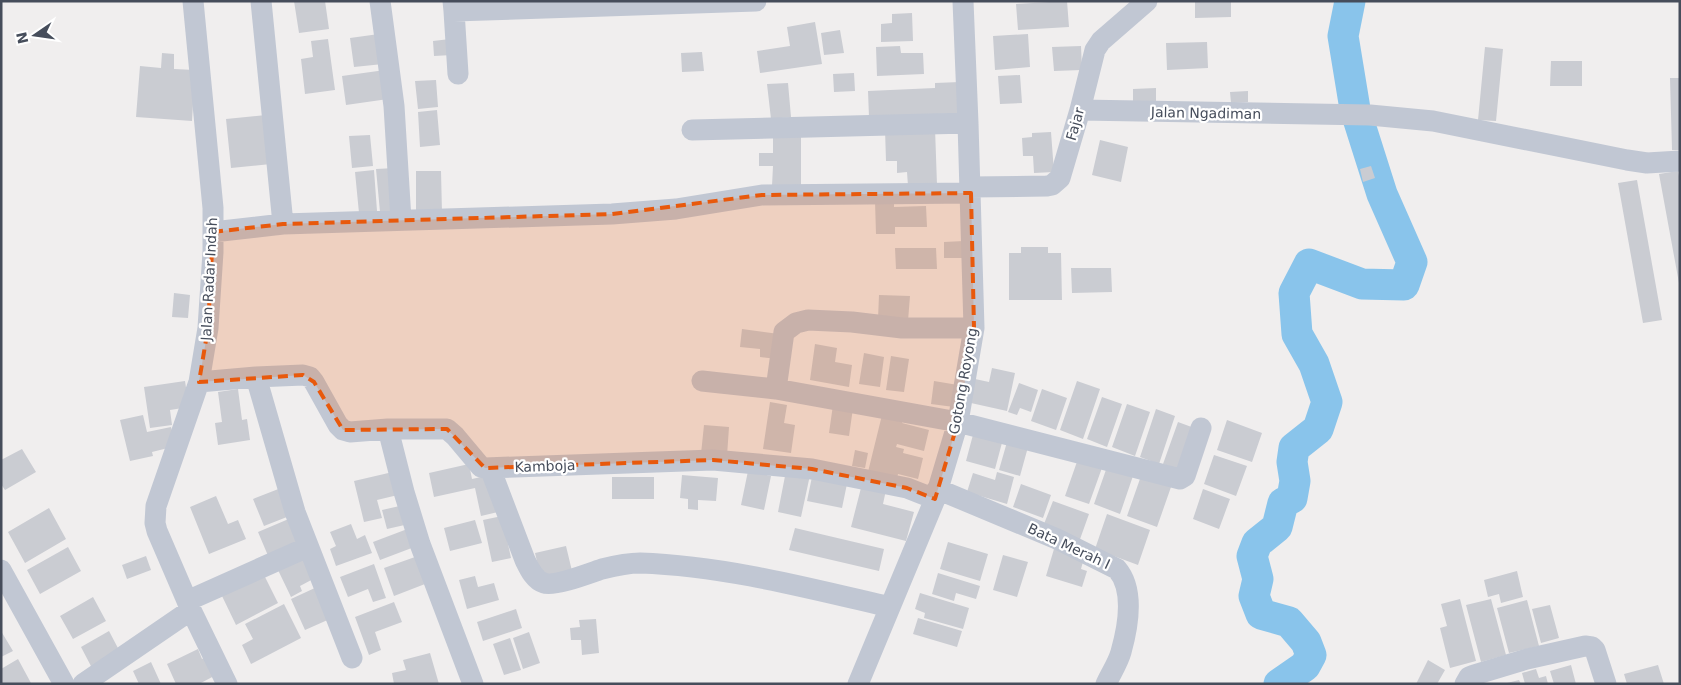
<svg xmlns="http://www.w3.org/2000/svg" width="1681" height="685" font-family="'DejaVu Sans',sans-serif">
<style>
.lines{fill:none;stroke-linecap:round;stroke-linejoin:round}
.river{stroke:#89c4eb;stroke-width:31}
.building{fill:#caccd2}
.minor{stroke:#c1c7d3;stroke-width:21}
.marked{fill:#e8590c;fill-opacity:0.2;stroke:#e8590c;stroke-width:4;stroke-dasharray:10 6;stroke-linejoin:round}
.labels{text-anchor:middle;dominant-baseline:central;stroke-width:4.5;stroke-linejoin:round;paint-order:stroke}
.street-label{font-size:14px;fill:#464d5b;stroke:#fff}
</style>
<rect width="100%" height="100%" fill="#f0eeee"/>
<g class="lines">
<path class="river" d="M1279,684L1305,666L1311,655L1306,642L1289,622L1261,614L1254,596L1258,579L1252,556L1257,543L1277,527L1283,503L1292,498L1295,481L1292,462L1294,448L1318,429L1327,402L1314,364L1297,334L1294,293L1309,264L1362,284L1404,285L1412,262L1382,194L1355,109L1343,36L1350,1"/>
</g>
<path class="building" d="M294,1H325L329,29L299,33Z
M1067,1L1069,27L1018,30L1016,4Z
M1195,1H1231V17L1195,18Z
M912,13L913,41L881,42V24L892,23V14Z
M815,22L822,64L760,73L757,51L790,46L787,27Z
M840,30L844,53L824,55L821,33Z
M379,34L383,64L354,67L350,38Z
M1028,34L1030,67L995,70L993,36Z
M328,39L335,90L305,94L301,59L313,57L311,41Z
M450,39L452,55L434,56L433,41Z
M1207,42L1208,68L1167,70L1166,43Z
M900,46L901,53H923L924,74L877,76L876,47Z
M1081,46L1082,70L1054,71L1052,47Z
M1485,47L1503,49L1496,121L1478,120Z
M702,52L704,71L682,72L681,53Z
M162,53L174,54V69L195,70L192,121L136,117L140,66L161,68Z
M1551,61H1582V86H1550Z
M385,70L388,99L346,105L342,76Z
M854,73L855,91L834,92L833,74Z
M1020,75L1022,103L1000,104L998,76Z
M1670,78H1680V150H1672Z
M436,80L438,107L418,109L415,81Z
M960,82L961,113L869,117L868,91L935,88V83Z
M788,83L791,117L771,119L767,84Z
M1156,88V101L1133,102V89Z
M1248,91V102L1231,103L1230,92Z
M437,110L440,145L420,147L418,112Z
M266,115L271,164L231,168L226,119Z
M935,128L937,185L908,186L907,172L897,173V161H886L885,129Z
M773,132L801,133V187L772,186L773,166H759V153H773Z
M1051,132L1054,172L1034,173L1033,156H1023L1022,138L1032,137V133Z
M370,135L373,166L352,168L349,136Z
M1100,140L1128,147L1121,182L1092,175Z
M1371,166L1375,178L1363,182L1360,169Z
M395,168L399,210L380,212L376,169Z
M374,170L377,211L359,213L355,172Z
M416,171H441L442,213H416Z
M1678,171L1680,181L1679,283L1659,174Z
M1637,180L1662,320L1643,323L1618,183Z
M875,201H894V207L926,206L927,227H895V234H876Z
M964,241L965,258H944V242Z
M1021,247H1048V253H1061L1062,300H1009V253H1021Z
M895,248H936L937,269H896Z
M1071,268H1111L1112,292L1072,293Z
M174,293L190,295L188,318L172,317Z
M879,295L910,296L908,321L878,319Z
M742,329L779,334L777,359L760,357V349L740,347Z
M815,344L837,348L835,362L852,365L849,387L810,380Z
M864,353L884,357L880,387L859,384Z
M891,356L909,359L904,392L886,390Z
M992,368L1015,373L1007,411L971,403L975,379L989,382Z
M185,381L189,407L170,410L172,425L150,428L144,387Z
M934,381L958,385L954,407L931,404Z
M1077,381L1100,389L1083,439L1060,430Z
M1019,383L1038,390L1031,412L1020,408L1017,415L1008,412Z
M238,389L242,420L247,419L250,440L218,445L215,423L222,422L218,392Z
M1042,389L1067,398L1056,430L1031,421Z
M1102,397L1122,404L1107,447L1087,439Z
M770,402L787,405L784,423L795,425L791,453L763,449Z
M1127,404L1150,412L1135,456L1112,447Z
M833,405L853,408L849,436L829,433Z
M1156,409L1175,416L1159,464L1140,457Z
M143,415L147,432L171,427L176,446L152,452L153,456L130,461L120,420Z
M882,415L903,420L902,423L929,430L924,451L897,444L896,447L904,449L903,453L923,458L918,479L898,474L896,482L867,476Z
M1227,420L1262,433L1252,462L1217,450Z
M1178,422L1197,429L1183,471L1163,464Z
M704,425L729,427L727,456L701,454Z
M974,431L1003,439L995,469L966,461Z
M1007,442L1028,447L1020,476L999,470Z
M22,449L36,472L5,490L1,484V460Z
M855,450L868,453L865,468L852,466Z
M1214,455L1247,466L1236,496L1204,484Z
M1079,456L1103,465L1089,504L1065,496Z
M469,464L472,479L490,475L498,512L481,516L475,488L434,497L429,473Z
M1108,464L1134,473L1120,514L1094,504Z
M397,471L402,494L377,500L382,518L364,522L354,481Z
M748,471L771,476L764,510L741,505Z
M786,471L810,475L801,517L778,512Z
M813,472L848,479L842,508L807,501Z
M997,472L1014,477L1007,504L967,492L973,473L995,480Z
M682,475L718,478L716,501L698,500V510L688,509V499L680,498Z
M1141,476L1171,487L1157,527L1127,516Z
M612,477H654V499H612Z
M862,484L886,490L883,504L914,512L906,541L851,527Z
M1021,484L1051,495L1043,518L1013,507Z
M281,488L292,515L264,526L253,499Z
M1203,489L1230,499L1219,529L1193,519Z
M216,496L228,524L238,520L246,539L209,554L190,507Z
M1053,501L1089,514L1079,542L1044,524Z
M404,505L409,524L387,529L382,510Z
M49,508L66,539L25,563L8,532Z
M1107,514L1150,530L1138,565L1095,549Z
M502,516L511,558L492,562L483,520Z
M291,518L302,544L269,558L258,532Z
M475,520L482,543L450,551L444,528Z
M351,524L357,539L365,535L372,553L336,566L330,549L336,546L330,532Z
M410,528L417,546L380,560L373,542Z
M795,528L884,549L879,571L789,550Z
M948,542L988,554L980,581L940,569Z
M566,546L572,571L541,578L535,553Z
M68,547L81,571L40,594L27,570Z
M1054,549L1084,558L1081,569L1087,571L1082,587L1046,576Z
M1003,555L1028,562L1017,597L993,590Z
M146,556L151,570L127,579L122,565Z
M306,557L315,578L300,586L302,591L291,597L278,570Z
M415,557L425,584L394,596L384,568Z
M374,564L386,598L373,602L368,589L348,597L340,577Z
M1517,571L1523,597L1501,603L1499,594L1488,597L1484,580Z
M938,573L980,586L976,599L956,593L954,601L932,594Z
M264,575L278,603L236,625L222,596Z
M475,576L478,587L494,583L499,600L467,609L459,580Z
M317,587L332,618L305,630L291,599Z
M920,593L969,608L963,629L924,618L925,613L915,609Z
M93,597L106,621L73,639L60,616Z
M1460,599L1476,661L1450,668L1440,628L1447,626L1441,604Z
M1491,599L1506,655L1481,662L1466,605Z
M1527,600L1539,646L1509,653L1497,608Z
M394,602L402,622L375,632L381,650L369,655L355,617Z
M284,604L301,638L251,664L242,645L253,639L245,624Z
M1550,605L1559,638L1541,643L1532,609Z
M516,609L522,628L483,641L477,622Z
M918,618L962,631L957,647L913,634Z
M596,619L599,653L582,655L581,640H571L570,628L580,627L579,620Z
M1,631L13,651L1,657Z
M109,631L120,652L92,668L81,647Z
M529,632L540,663L523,669L513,638Z
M510,638L521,670L504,675L493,644Z
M198,649L202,659L207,656L216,675L199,684H176L167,664Z
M430,653L439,684H394L392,673L406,670L403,660Z
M18,659L31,683L1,684V669Z
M1428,660L1445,670L1437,684H1416Z
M151,662L161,684H139L133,671Z
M1571,665L1576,684H1554L1550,671Z
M1658,665L1664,684H1627L1624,674Z
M1536,669L1539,678L1546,676L1548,684H1525L1522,673Z
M1519,680L1521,684H1507V683Z"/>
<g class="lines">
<path class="minor" d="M193,1L213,208V252L208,328L199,382L156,506L155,523L157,531L191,610L227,684
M261,1L283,224
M380,1L394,106L401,220
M453,1L454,11L756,1
M454,11L458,74
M1080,110L1370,115L1433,121L1627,160L1647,163L1680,161
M692,130L968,123
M970,187L1047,186L1052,185L1060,178L1080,110L1095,50L1101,41L1147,1
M213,232L283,224L612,214L676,209L762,195L971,193
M256,377L295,512L352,658
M702,381L776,389L958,422L1180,479L1185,476L1201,428
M199,382L256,377L303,375L310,377L314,382L338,425L343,430L350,432L388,429H447L455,436L481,467L485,468L713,460L812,469L907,488L935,499
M776,389L784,332L796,323L808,320L852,322L902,328H974
M388,429L404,492L420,544L473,684
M490,468L525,560C529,568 534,580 544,583C554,587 590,573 602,569C614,566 627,563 640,563C725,566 808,588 890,607
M937,489L1057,539L1117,569C1135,590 1128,627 1121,652C1118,663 1111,673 1106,684
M1,570L64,684
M187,601L308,547
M83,684L191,610
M858,684L935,499L958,422L974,328L968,123L963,1
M1465,684L1469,677L1474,675L1527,659L1585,646L1592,647L1595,650L1606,684"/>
</g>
<path class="marked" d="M971,193L974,328L958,422L935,499L907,488L812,469L713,460L485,468L447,429L343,430L314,382L303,375L199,382L208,328L213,232L283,224L612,214L762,195Z"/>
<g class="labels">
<g class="street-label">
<text transform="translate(1206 113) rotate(1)">Jalan Ngadiman</text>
<text transform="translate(1075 124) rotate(-74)">Fajar</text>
<text transform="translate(209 279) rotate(-87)">Jalan Radar Indah</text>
<text transform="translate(963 381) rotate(-80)">Gotong Royong</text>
<text transform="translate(545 466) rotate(-2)">Kamboja</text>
<text transform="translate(1069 546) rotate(25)">Bata Merah I</text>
</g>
</g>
<rect width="1681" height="685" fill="none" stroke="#464d5b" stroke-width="5"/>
<g transform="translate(35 35) rotate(257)" stroke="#ffffff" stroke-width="4" paint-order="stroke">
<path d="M0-4L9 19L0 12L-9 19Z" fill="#464d5b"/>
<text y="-8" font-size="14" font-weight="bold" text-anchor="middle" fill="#464d5b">N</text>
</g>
</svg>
